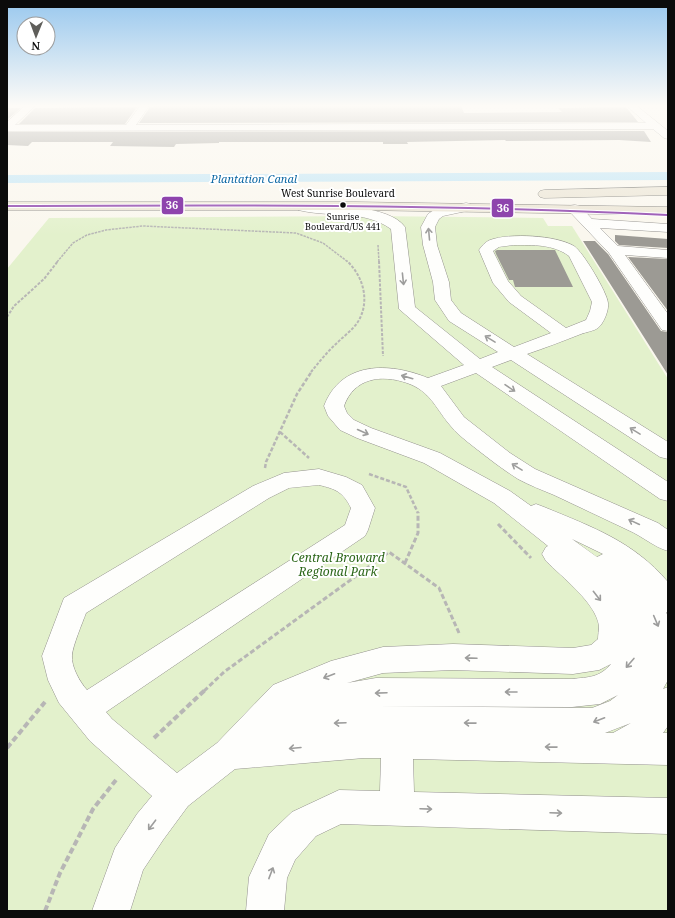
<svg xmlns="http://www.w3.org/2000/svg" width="675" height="918" font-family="'Noto Serif',serif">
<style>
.green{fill:#e3f1cc}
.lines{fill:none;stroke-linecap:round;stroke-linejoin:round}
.canal{fill:#c2e6f6;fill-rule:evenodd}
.building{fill:#9c9a94}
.minor-casing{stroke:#93918d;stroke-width:1}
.major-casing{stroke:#807f7a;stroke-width:1}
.path-far4{stroke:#b7b6b5;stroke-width:1.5;stroke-dasharray:2.5 1;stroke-linecap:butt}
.path-far3{stroke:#b7b6b5;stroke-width:2;stroke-dasharray:3 1.5;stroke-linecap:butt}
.path-far2{stroke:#b7b6b5;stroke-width:2.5;stroke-dasharray:4 2;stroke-linecap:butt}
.path-far1{stroke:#b7b6b5;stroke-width:3;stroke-dasharray:5 2.5;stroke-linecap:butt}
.path{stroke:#b7b6b5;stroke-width:4;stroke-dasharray:6 3;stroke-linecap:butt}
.minor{fill:#fefefc;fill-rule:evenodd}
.major{fill:#ece6d6;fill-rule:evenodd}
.bus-1-casing{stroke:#fff;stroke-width:4}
.bus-1{stroke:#8e44ad;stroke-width:2}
.oneway{stroke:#9d9d9c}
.bus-dot{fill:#0b0b0b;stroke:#fff;stroke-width:1.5}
.labels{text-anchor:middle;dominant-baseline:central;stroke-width:4;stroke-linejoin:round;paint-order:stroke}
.far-bus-label{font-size:9px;fill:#0b0b0b;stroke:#fff}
.far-street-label{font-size:10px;fill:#0b0b0b;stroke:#fff}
.far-water-label{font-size:11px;font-style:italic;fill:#0d68a4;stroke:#fff}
.park-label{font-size:12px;font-style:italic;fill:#2b6618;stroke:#fff}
.line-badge{stroke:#fff;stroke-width:1.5}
.badge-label{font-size:11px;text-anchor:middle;font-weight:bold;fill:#fff}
</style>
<rect width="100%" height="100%" fill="#faf7ee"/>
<path class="green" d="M369,216L543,218L548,226H572L668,379V911H7V269L49,218Z"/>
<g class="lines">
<path class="canal" d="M668,172V180L7,183V175Z"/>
</g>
<path class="building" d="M170,106H461L464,113L562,112L558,108L626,107L638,122L139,123L150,107Z
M137,107L125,124H19L35,108Z
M7,108H21L7,120Z
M644,131L651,142L619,140L506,141L505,140L407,142L408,144H383V142H219V143L176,144L174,147L110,146L113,142H32L28,146L7,145V132Z
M615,235L668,239V248L619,245L615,241Z
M583,241H595L608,254L661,331L668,332V375Z
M497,250H555L573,287H515L513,280H509L496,254L495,251Z
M628,257L668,259V311Z"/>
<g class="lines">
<defs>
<path id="minor" d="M25,106H35L15,125H126L140,106H149L136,125L646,123L627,106H637L668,131V139L664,138L653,129L7,131V122Z
M303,203C328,205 390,205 405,227L415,307L480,359L498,352L449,321L435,300L433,282L423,245L421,227L428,214L434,210L466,203L471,204L472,207L471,210L443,216L439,219L435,227L437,245L449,282L451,300L461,313L514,347L551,333L509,302L493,283L479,250C482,246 485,242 490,240C510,233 555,235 574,246C583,252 607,292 608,303C609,310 604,323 598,328C594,331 586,332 581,334C563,341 545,348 527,354L668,442V459L660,457L511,360L492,367L668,482V501L660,499L476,373L441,386L464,417L510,453L535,469L658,523L668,530V551C654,547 642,536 628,530C603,518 579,507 554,495C542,490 529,485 518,479C502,469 488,458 474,447C465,440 456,433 449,424C435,407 430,391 407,383C381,374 354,378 344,406L347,413L354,420L371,428L440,453L510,491L531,506L536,504L544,507C592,527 633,541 668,582V613L666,612L668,617V680L663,689L668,687V726L663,733H668V765L413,759L414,792L668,798V834L341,824L316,836L295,860L287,878L284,911H246L249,877L255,864L269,834L292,812L339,790L380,791L381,758H364L235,769L188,806L163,840L143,870L130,911H92L115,848L137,814L152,796L90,741L59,703L48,680L42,656L64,598L253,486L284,473L319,469L346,477L362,485L375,508L368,530L365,536L106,712L112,719L177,773L217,743L273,685L331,661L383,647L453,644L573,648L591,645L598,639C598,635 599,630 599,626C596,603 562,577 546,561L542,554L546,547L548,546L494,503L424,463L357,438L340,430L328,416L324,406C341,361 389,362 428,378L464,365L399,309L391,229C363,209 330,218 298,210L297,207L298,204ZM514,245C533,245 553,244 569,256L592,302L590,311L586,320L566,328L521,296L508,281L493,251L499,247ZM319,485C336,489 343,492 351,508L345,525L87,690C80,682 71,667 72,655C73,645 82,624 86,613L269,498L289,488ZM572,539L603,554L597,557ZM611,664C599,678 589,677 572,679L376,678L347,683L383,673L453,670L573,674L599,670ZM618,695L610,701L592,708L373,706L572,707L600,704ZM631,723L613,733H605Z
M575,205L580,206L592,219L668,224V232L600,228L618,246L668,250V258L625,255L668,314V331L662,330L609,253L570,212L569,209L570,206Z"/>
<path id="major" d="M668,187V195L544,198L540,197L538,194L540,191L544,190Z
M7,202H356L668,207V215L356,210H7Z"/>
</defs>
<use href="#minor" class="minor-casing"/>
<use href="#major" class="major-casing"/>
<path class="path-far4" d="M378,245L379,262
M57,262L73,243L87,235L106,230L143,226L296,233L323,243L348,262"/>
<path class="path-far3" d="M379,261L383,356
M7,317L14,306L44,279L58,261
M311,372C319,362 328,351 338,342C345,335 354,329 359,320C370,300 363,276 347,261"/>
<path class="path-far2" d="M280,432L309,458
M265,468L266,462L297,394L312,371
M369,474L406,487L418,513"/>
<path class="path-far1" d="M498,524L531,558
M405,563L418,533V512
M204,691L224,672L389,552L439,588L459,633"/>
<path class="path" d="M154,738L205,690
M7,748L45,702
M45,911L60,873L93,809L116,780"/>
<use href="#minor" class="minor"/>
<use href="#major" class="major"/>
<defs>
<path id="bus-1" d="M7,206C227,205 448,204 668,215"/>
</defs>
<use href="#bus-1" class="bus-1-casing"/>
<use href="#bus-1" class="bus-1"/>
</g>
<defs><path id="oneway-shaft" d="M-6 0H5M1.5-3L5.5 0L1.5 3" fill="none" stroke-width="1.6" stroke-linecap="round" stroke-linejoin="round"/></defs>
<g class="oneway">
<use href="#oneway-shaft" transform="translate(429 234) rotate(-95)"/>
<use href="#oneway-shaft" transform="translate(403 279) rotate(84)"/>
<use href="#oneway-shaft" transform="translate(490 339) rotate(-148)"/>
<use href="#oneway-shaft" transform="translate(407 377) rotate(-164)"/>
<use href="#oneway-shaft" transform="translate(510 388) rotate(34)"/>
<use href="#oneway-shaft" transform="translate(635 431) rotate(-148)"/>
<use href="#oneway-shaft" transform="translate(363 432) rotate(24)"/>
<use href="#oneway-shaft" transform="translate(517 467) rotate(-148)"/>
<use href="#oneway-shaft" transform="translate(634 522) rotate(-155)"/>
<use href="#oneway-shaft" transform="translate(597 596) rotate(52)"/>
<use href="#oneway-shaft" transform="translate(656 621) rotate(67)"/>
<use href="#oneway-shaft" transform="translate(471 658) rotate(-178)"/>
<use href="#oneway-shaft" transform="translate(630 663) rotate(131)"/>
<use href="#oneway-shaft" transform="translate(329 676) rotate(159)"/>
<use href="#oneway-shaft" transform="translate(511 692) rotate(-180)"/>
<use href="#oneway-shaft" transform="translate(381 693) rotate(178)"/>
<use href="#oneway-shaft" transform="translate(599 720) rotate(159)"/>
<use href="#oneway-shaft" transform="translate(340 723) rotate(178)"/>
<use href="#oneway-shaft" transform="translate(470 723) rotate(-179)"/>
<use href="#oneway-shaft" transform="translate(551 747) rotate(-179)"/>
<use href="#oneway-shaft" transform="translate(295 748) rotate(175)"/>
<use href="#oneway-shaft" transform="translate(426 809) rotate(2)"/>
<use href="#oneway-shaft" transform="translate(556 813) rotate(2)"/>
<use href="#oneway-shaft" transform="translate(152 825) rotate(127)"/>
<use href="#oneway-shaft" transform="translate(271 873) rotate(-69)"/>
</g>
<linearGradient id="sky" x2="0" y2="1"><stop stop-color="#99c8ee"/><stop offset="0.45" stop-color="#fdfbf7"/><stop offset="1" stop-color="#fdfbf7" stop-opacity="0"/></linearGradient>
<rect width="675" height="235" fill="url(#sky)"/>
<circle class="bus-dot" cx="343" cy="205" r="3.5"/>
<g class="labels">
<g class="far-bus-label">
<text x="343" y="216">Sunrise<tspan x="343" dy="10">Boulevard/US 441</tspan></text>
</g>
<g class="far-street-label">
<text x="338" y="193">West Sunrise Boulevard</text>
</g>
<g class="far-water-label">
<text x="254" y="178">Plantation Canal</text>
</g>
<g class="park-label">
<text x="338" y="557">Central Broward<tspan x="338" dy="14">Regional Park</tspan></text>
</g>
</g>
<g class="line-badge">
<rect x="161" y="196" width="23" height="19" rx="4" fill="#8e44ad"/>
<rect x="491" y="198" width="23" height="20" rx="4" fill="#8e44ad"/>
</g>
<g class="badge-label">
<text x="172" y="209">36</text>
<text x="503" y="212">36</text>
</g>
<rect width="675" height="918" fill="none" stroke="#0b0b0b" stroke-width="16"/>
<g transform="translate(36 36) rotate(181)"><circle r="19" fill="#ffffff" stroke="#9d9d9d"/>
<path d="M0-3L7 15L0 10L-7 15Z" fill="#5f5e5a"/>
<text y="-6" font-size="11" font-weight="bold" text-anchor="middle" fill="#0b0b0b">N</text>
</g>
</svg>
